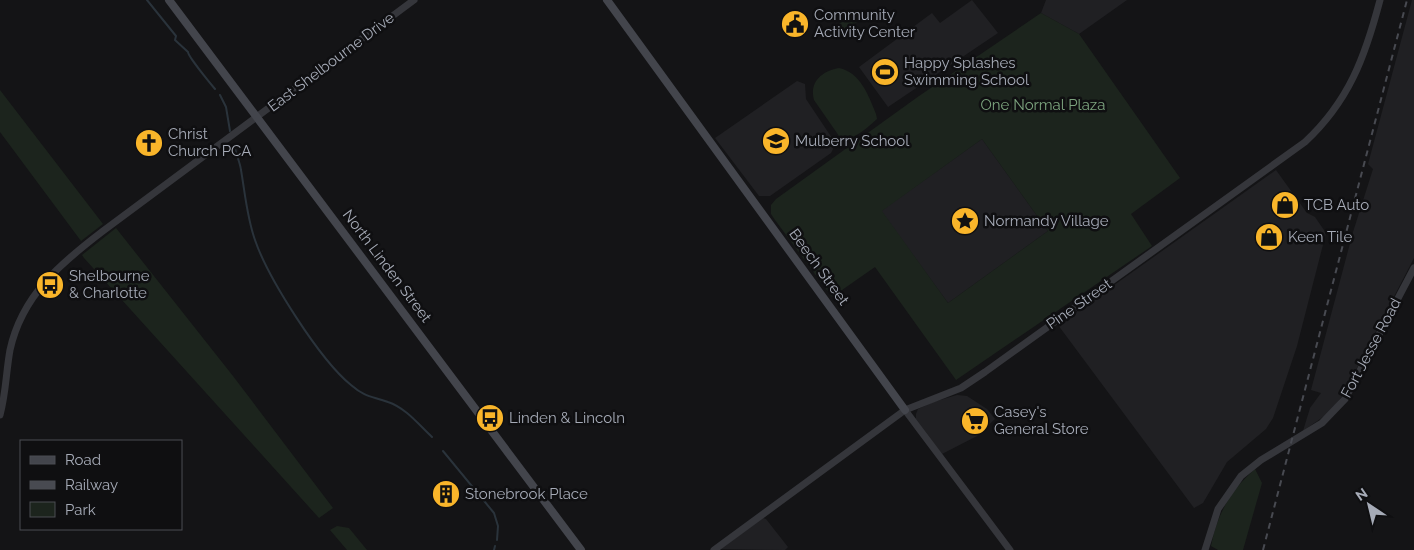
<svg xmlns="http://www.w3.org/2000/svg" width="1414" height="550" font-family="Raleway,sans-serif">
<style>
.built{fill:#202023}
.green{fill:#1c241d;fill-rule:evenodd}
.lines{fill:none;stroke-linecap:round;stroke-linejoin:round}
.stream{stroke:#2a333b;stroke-width:2}
.tertiary{stroke:#35363b;stroke-width:7}
.secondary{stroke:#43454c;stroke-width:8}
.rail{stroke:#484a51;stroke-width:2;stroke-dasharray:6 5;stroke-linecap:butt}
.labels{text-anchor:middle;dominant-baseline:central;stroke-width:5;stroke-linejoin:round;paint-order:stroke}
.poi-label{font-size:15px;fill:#a6abb7;stroke:#0f0f11;text-anchor:start}
.street-label{font-size:15px;fill:#a6abb7;stroke:#0f0f11}
.park-label{font-size:15px;fill:#7ca37e;stroke:#0f0f11}
</style>
<rect width="100%" height="100%" fill="#141416"/>
<path class="built" d="M972,0L998,33L888,107L859,67L932,13L940,23Z
M1046,0H1127L1079,34L1041,13Z
M1412,0H1414V258L1343,395L1330,412L1303,431L1310,408L1321,393L1311,390L1353,232L1373,169L1368,164Z
M797,81L805,84L806,99L832,138L833,149L831,153L770,196H759L715,138Z
M982,139L1048,231L948,303L881,211Z
M1276,170L1307,213L1315,217L1326,233L1297,346L1273,418L1266,429L1227,462L1203,503L1194,508L1058,325Z
M957,395L967,396L987,409L995,419L977,436L942,454L916,419V414L918,409L933,402Z
M763,518L766,519L788,547L785,550L720,549Z"/>
<path class="green" d="M1041,13L1079,34L1180,178L1131,214L1152,246L956,380L875,267L832,297L775,220L771,214V205L776,199L919,96ZM982,139L1048,231L948,303L882,211Z
M852,15L857,22L841,34L837,25Z
M839,68C860,72 869,96 876,114L877,119C868,127 851,144 839,136L814,100C809,82 822,71 839,68Z
M0,90L103,224L81,241L0,132Z
M116,228L233,376L333,508L319,518L84,258L82,255Z
M1255,469L1262,483L1243,550H1218L1211,546C1217,514 1231,490 1255,469Z
M337,526L349,528L367,550H347L330,530Z"/>
<g class="lines">
<path class="stream" d="M147,0L176,36L175,40L188,52C188,56 210,83 215,89
M220,95L226,107L230,131
M235,148C236,155 240,162 241,170C245,193 247,218 255,240C268,278 320,360 351,385C366,398 372,396 388,402C406,408 419,425 432,437
M443,451L494,513L498,526L497,540
M494,550L495,546"/>
<path class="tertiary" d="M905,410L1010,550
M0,415C6,393 6,372 10,350C22,295 61,263 103,231L414,0
M714,550L905,410L961,388L985,372L1305,142C1349,101 1365,57 1380,0
M1205,550L1218,509L1241,476L1261,460L1322,423L1345,399L1414,268"/>
<path class="secondary" d="M169,0L581,550
M607,0L905,410"/>
<path class="rail" d="M1263,550L1407,0"/>
</g>
<defs>
<symbol id="civic-disc" viewBox="-11 -11 22 22"><circle r="9.5" fill="#f9b52a" stroke="#0f0f11"/><path d="M-.6-6.5H3V-4.5H.6V-3L4-1V1h2V6H-6V1h2V-1L-.6-3ZM-1.2 2.5V6h2.4V2.5Z" fill="#111"/></symbol>
<symbol id="stadium-disc" viewBox="-11 -11 22 22"><circle r="9.5" fill="#f9b52a" stroke="#0f0f11"/><path d="M0-5a6.5 5 0 1 0 0 10a6.5 5 0 1 0 0-10ZM-3.5-1.8h7v3.6h-7Z" fill="#111"/></symbol>
<symbol id="school-disc" viewBox="-11 -11 22 22"><circle r="9.5" fill="#f9b52a" stroke="#0f0f11"/><path d="M0-5L7-2L0 1L-7-2ZM-4 1L0 2.5L4 1V4Q0 6-4 4Z" fill="#111"/></symbol>
<symbol id="church-disc" viewBox="-11 -11 22 22"><circle r="9.5" fill="#f9b52a" stroke="#0f0f11"/><path d="M-1.2-6h2.4v3.5h3.3v2.4h-3.3V6h-2.4V-.1h-3.3v-2.4h3.3Z" fill="#111"/></symbol>
<symbol id="shop-disc" viewBox="-11 -11 22 22"><circle r="9.5" fill="#f9b52a" stroke="#0f0f11"/><path d="M-5-2.5h2.3a2.7 3.5 0 0 1 5.4 0H5L5.5 6h-11ZM-1.5-2.5h3a1.5 2.3 0 0 0-3 0Z" fill="#111"/></symbol>
<symbol id="sight-disc" viewBox="-11 -11 22 22"><circle r="9.5" fill="#f9b52a" stroke="#0f0f11"/><path d="M0-6L1.8-2.2L6-1.7L2.9 1.2L3.7 5.4L0 3.3L-3.7 5.4L-2.9 1.2L-6-1.7L-1.8-2.2Z" fill="#111"/></symbol>
<symbol id="bus-disc" viewBox="-11 -11 22 22"><circle r="9.5" fill="#f9b52a" stroke="#0f0f11"/><path d="M-5-6H5V4H4V6H2V4H-2V6H-4V4H-5ZM-3.5-4V0h7V-4ZM-3.5 1.2v1.5H-2V1.2ZM2 1.2v1.5H3.5V1.2Z" fill="#111"/></symbol>
<symbol id="supermarket-disc" viewBox="-11 -11 22 22"><circle r="9.5" fill="#f9b52a" stroke="#0f0f11"/><path d="M-6-5.5h2.5l.6 2H6L4.5 2H-2.5L-4.4-4H-6ZM-1.5 3.2a1.3 1.3 0 1 0 .1 0ZM3 3.2a1.3 1.3 0 1 0 .1 0Z" fill="#111"/></symbol>
<symbol id="building-disc" viewBox="-11 -11 22 22"><circle r="9.5" fill="#f9b52a" stroke="#0f0f11"/><path d="M-4-6H4V6H1V3H-1V6H-4ZM-2.5-4.3h1.7v1.8h-1.7ZM.8-4.3h1.7v1.8H.8ZM-2.5-1h1.7V.8h-1.7ZM.8-1h1.7V.8H.8Z" fill="#111"/></symbol>
</defs>
<g fill-rule="evenodd">
<use href="#civic-disc" x="779" y="8" width="32" height="32"/>
<use href="#stadium-disc" x="869" y="56" width="32" height="32"/>
<use href="#school-disc" x="760" y="125" width="32" height="32"/>
<use href="#church-disc" x="133" y="127" width="32" height="32"/>
<use href="#shop-disc" x="1269" y="189" width="32" height="32"/>
<use href="#sight-disc" x="949" y="205" width="32" height="32"/>
<use href="#shop-disc" x="1253" y="221" width="32" height="32"/>
<use href="#bus-disc" x="34" y="269" width="32" height="32"/>
<use href="#bus-disc" x="474" y="402" width="32" height="32"/>
<use href="#supermarket-disc" x="959" y="405" width="32" height="32"/>
<use href="#building-disc" x="430" y="478" width="32" height="32"/>
</g>
<g class="labels">
<g class="poi-label">
<text x="814" y="15">Community<tspan x="814" dy="17">Activity Center</tspan></text>
<text x="904" y="63">Happy Splashes<tspan x="904" dy="17">Swimming School</tspan></text>
<text x="168" y="134">Christ<tspan x="168" dy="17">Church PCA</tspan></text>
<text x="795" y="141">Mulberry School</text>
<text x="1304" y="205">TCB Auto</text>
<text x="984" y="221">Normandy Village</text>
<text x="1288" y="237">Keen Tile</text>
<text x="69" y="276">Shelbourne<tspan x="69" dy="17">&amp; Charlotte</tspan></text>
<text x="994" y="412">Casey's<tspan x="994" dy="17">General Store</tspan></text>
<text x="509" y="418">Linden &amp; Lincoln</text>
<text x="465" y="494">Stonebrook Place</text>
</g>
<g class="street-label">
<text transform="translate(331 62) rotate(-37)">East Shelbourne Drive</text>
<text transform="translate(387 266) rotate(53)">North Linden Street</text>
<text transform="translate(819 267) rotate(54)">Beech Street</text>
<text transform="translate(1079 304) rotate(-35)">Pine Street</text>
<text transform="translate(1371 348) rotate(-62)">Fort Jesse Road</text>
</g>
<g class="park-label">
<text x="1043" y="105">One Normal Plaza</text>
</g>
</g>
<rect x="20" y="440" width="162" height="90" fill="#0f0f11" stroke="#4b4d53"/>
<rect x="30" y="456" width="25" height="8" fill="#43454c" stroke="#4b4d53"/>
<text x="65" y="465" font-size="15" fill="#a6abb7">Road</text>
<rect x="30" y="481" width="25" height="8" fill="#484a51" stroke="#4b4d53"/>
<text x="65" y="490" font-size="15" fill="#a6abb7">Railway</text>
<rect x="30" y="502" width="25" height="15" fill="#1c241d" stroke="#4b4d53"/>
<text x="65" y="515" font-size="15" fill="#a6abb7">Park</text>
<g transform="translate(1369 505) rotate(325)" stroke="#0f0f11" stroke-width="4" paint-order="stroke">
<path d="M0-4L9 19L0 12L-9 19Z" fill="#a6abb7"/>
<text y="-8" font-size="14" font-weight="bold" text-anchor="middle" fill="#a6abb7">N</text>
</g>
</svg>
